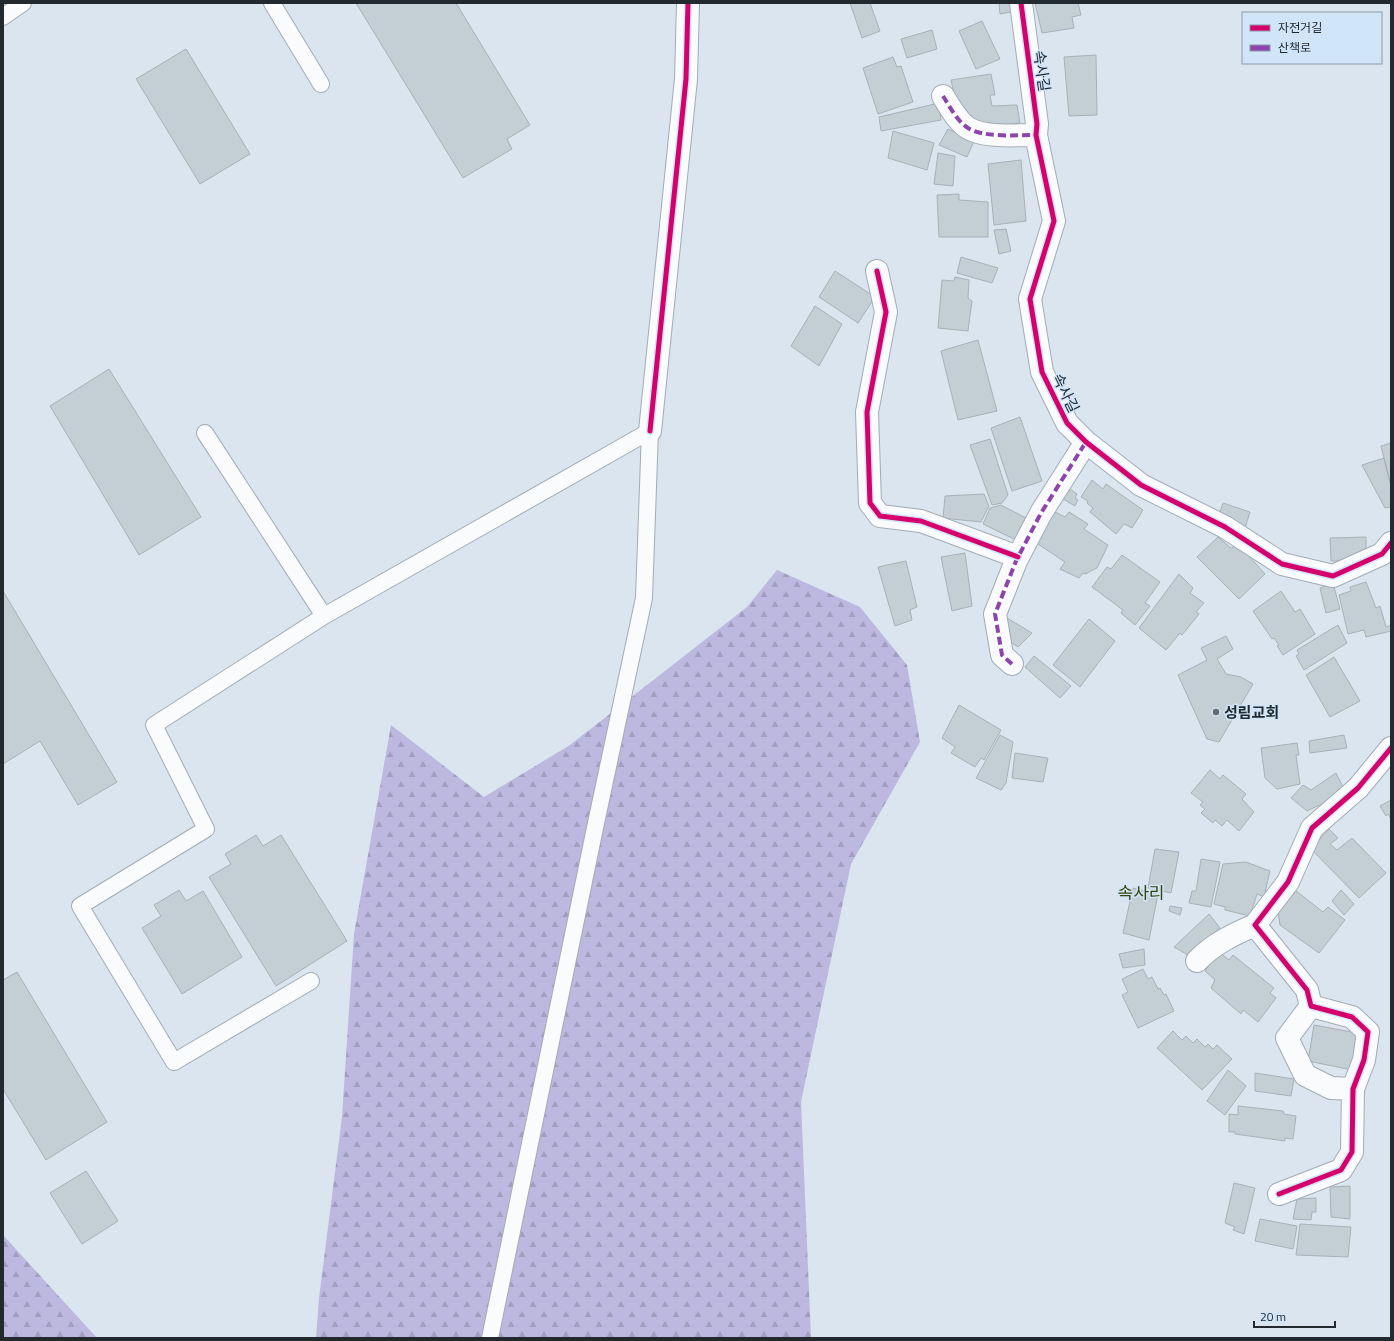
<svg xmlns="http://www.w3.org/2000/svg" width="1394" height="1341" font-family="'Titillium Web','Noto Sans KR',sans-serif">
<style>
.forest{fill:url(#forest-firs)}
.building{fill:#c4ced5;stroke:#a7b1b7}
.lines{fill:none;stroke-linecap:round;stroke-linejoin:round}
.service-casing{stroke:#a3acb4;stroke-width:18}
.minor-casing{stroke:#a3acb4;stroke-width:24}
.service{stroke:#f9fbfd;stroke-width:16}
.minor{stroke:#f9fbfd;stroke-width:22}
.quiet{stroke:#8e44ad;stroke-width:4;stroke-dasharray:8 4;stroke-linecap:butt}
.cycleway-casing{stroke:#d1e5f8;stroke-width:8}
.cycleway{stroke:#d6006c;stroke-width:5}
.poi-dot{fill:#626b73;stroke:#d1e5f8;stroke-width:1.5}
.labels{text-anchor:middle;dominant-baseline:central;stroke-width:3;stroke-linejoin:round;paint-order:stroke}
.street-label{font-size:15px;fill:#222a30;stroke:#d1e5f8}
.poi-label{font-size:15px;font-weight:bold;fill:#222a30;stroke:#d1e5f8;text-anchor:start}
.quarter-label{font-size:17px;fill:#38440a;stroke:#d1e5f8}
</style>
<defs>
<pattern id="forest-firs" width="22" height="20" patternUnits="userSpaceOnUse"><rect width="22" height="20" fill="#bdb8e0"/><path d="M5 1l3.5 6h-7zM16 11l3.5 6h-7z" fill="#a29ec0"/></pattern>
</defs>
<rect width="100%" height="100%" fill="#dae5ef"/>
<path class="forest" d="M777,570L860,607L907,665L920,742L851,864L801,1102L811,1338H316L319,1298L342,1117L354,934L391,725L484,797L570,745L747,607Z
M3,1235L97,1338H3Z"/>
<path class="building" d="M356,3H456L530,125L507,139L512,149L463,178Z
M850,3H870L880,31L862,38Z
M999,3H1015L1017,11L1000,14Z
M1035,3H1078L1081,15L1072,17L1074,28L1042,33Z
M982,21L1000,59L976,69L959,31Z
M932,30L937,49L907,58L901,39Z
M186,49L250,154L200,184L136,79Z
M1096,55L1097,115L1069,116L1064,57Z
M893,57L897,67L901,66L913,102L878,114L863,68Z
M991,74L995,95H990L992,106L1017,105L1020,123L989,127L958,112L951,80Z
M939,103L941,120L881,131L879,117Z
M948,129L974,141L967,157L939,145Z
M893,131L934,143L927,170L888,158Z
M938,153L955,156L953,186L934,184Z
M1021,160L1026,221L994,225L988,164Z
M959,194V200L988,202V237H939L937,195Z
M1006,229L1011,251L999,254L994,230Z
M961,257L998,268L992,283L957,273Z
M835,271L875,297L858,323L819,297Z
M955,277L969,280L968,298L972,301L968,331L938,328L942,280L954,281Z
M815,306L842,324L819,366L791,346Z
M978,340L997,411L958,420L941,351Z
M109,369L201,517L139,555L50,406Z
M1020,417L1042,481L1012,491L991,428Z
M990,439L1008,495L1002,503L992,505L970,445Z
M1391,443V486L1381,446Z
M1384,458L1391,486V507L1385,508L1362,465Z
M1092,480L1103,489L1106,484L1143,510L1132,528L1124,524L1116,534L1090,512L1093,508L1087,503L1088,501L1081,497Z
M1064,485L1077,494L1075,498L1078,500L1075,506L1058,496Z
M984,494L989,506L981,522L943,518L945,496Z
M1223,503L1250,512L1245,528L1219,515Z
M1001,505L1026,518L1016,540L983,524L990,508Z
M1053,511L1065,517L1069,512L1088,524L1084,529L1108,545L1097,568L1085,574L1083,573L1079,578L1060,569L1065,562L1035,542Z
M1218,537L1231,548L1239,545L1265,574L1239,599L1197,557Z
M1366,537V554L1352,561H1331L1330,538Z
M965,553L972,606L952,611L941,557Z
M1122,555L1160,582L1145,603L1150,606L1135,625L1121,613L1123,610L1092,587L1107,567L1111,569Z
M906,561L917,607L910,610L912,620L895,626L878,567Z
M1179,574L1193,588L1190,593L1204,603L1196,612L1199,614L1182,635L1180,633L1166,650L1139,628Z
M1366,582L1376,608L1380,606L1386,627L1391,625V631L1366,637L1364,630L1348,634L1339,595L1351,591L1350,587Z
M1333,583L1340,609L1326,613L1320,588Z
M3,591L117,782L78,805L40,741L3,764Z
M1281,591L1295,612L1300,609L1315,634L1283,655L1277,646L1279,645L1274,638L1272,639L1253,611Z
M1007,618L1032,633L1018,647L1006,639L1004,621Z
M1089,619L1115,641L1080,687L1053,665Z
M1338,625L1347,643L1304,670L1296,656L1299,654L1297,650Z
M1226,636L1233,649L1217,659L1226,674L1241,677L1253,684L1219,742L1207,739L1178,675L1207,660L1201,648Z
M1034,656L1071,686L1060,698L1025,667Z
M1334,657L1360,701L1330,717L1306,675Z
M959,705L1001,730L984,760L981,758L975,767L951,753L955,747L942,738Z
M1000,735L1013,742L1006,783L1001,790L976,778Z
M1344,735L1347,748L1310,753L1309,741Z
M1297,743L1299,755H1296L1300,784L1277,789L1265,778L1261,748Z
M1015,753L1048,758L1043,782L1012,778Z
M1210,770L1220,779L1223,775L1246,794L1242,799L1254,812L1239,831L1227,820L1222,826L1215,820L1213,823L1201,813L1205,809L1200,805L1203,802L1191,793Z
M1336,773L1344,789L1332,799L1307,811L1291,798L1303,785L1311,790Z
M1391,800V819L1388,814L1386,816L1380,806Z
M1329,829L1338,838L1330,844L1337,850L1352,838L1386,873L1359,898L1311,849Z
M256,835L263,846L281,835L347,941L276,986L209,877L231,864L225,854Z
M1155,849L1179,852L1171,893L1148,888Z
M1201,859L1220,862L1211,907L1189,903L1192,891H1196Z
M1246,862L1270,871L1264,897L1257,894L1250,916L1225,910V907L1214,904L1223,864Z
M1133,888L1158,894L1149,940L1123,933Z
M179,890L186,901L203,891L242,957L182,994L142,928L161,916L154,905Z
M1295,890L1323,912L1328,907L1345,920L1319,953L1280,925L1278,911Z
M1341,890L1354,904L1344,915L1332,901Z
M1170,906L1182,908L1180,915L1169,911Z
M1209,914L1220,928L1188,955L1174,947Z
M1144,949L1145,965L1123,968L1119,954Z
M1218,951L1229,960L1233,955L1274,988L1270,993L1276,998L1258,1022L1243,1010L1241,1014L1211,988L1215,980L1205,971Z
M1143,969L1148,979L1152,977L1158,989L1160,988L1164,995L1166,994L1174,1011L1138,1028L1122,995L1128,992L1122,979Z
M17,972L107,1122L46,1160L3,1089V980Z
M1314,1025L1357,1033L1352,1070L1308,1061Z
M1173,1031L1182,1040L1186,1036L1193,1043L1197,1039L1205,1047L1208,1044L1213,1049L1217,1045L1232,1059L1202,1090L1157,1048Z
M1228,1070L1246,1086L1225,1115L1207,1101Z
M1255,1073L1294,1079L1291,1096L1255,1091Z
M1238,1106L1283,1111L1284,1114L1296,1116L1293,1139L1285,1138V1141L1235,1134V1132H1229V1114L1238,1115Z
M86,1171L118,1221L82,1244L50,1193Z
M1234,1183L1255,1188L1244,1234L1233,1230L1235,1227L1225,1223Z
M1350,1186V1219L1331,1217L1330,1187Z
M1316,1198V1212H1312L1311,1220L1293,1219L1297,1199Z
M1260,1219L1297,1226L1293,1249L1255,1241Z
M1300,1224L1351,1227L1348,1257L1296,1255Z"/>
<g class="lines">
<defs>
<path id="service" d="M272,3L321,84
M3,17L23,3
M205,433L324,616L650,431L644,598L596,823L490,1338
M311,981L174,1062L80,906L206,829L154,725L324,616"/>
<path id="minor" d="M1021,3L1037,124L1036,135L1054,221L1030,299L1042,372L1067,423L1086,442L1141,485L1225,527L1282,564L1333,576L1382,554L1391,543
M943,96C950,107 957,121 968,128C984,138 1017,135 1036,135
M877,271L886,312L867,412L870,503L880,516L921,521L1018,557
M650,431L686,79L688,3
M1012,664L1002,655L995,614L1016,561L1041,513L1086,442
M1197,961C1213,944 1234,934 1255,925
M1311,1006L1287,1038L1305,1075L1331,1088L1353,1089
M1279,1194L1341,1170L1352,1152L1353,1089L1364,1060L1368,1032L1352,1017L1311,1006L1307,990L1255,925L1288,882L1312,828L1358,788L1391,748"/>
</defs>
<use href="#service" class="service-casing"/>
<use href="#minor" class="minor-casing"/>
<use href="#service" class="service"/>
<use href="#minor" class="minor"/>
<path class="quiet" d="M943,96C950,107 957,121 968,128C984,138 1017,135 1036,135
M1012,664L1002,655L995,614L1016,561L1041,513L1086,442"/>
<defs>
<path id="cycleway" d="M1021,3L1037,124L1036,135L1054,221L1030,299L1042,372L1067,423L1086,442L1141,485L1225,527L1282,564L1333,576L1382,554L1391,543
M877,271L886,312L867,412L870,503L880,516L921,521L1018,557
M650,431L686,79L688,3
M1279,1194L1341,1170L1352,1152L1353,1089L1364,1060L1368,1032L1352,1017L1311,1006L1307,990L1255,925L1288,882L1312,828L1358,788L1391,748"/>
</defs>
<use href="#cycleway" class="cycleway-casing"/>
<use href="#cycleway" class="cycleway"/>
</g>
<circle class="poi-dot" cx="1216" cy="712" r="4"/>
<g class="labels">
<g class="street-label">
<text transform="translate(1042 71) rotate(82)">속사길</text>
<text transform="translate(1066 393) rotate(64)">속사길</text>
</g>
<g class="poi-label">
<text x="1224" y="712">성림교회</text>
</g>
<g class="quarter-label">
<text x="1141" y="893">속사리</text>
</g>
</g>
<rect width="1394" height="1341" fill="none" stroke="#222a30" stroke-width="8"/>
<rect x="1242" y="12" width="140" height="52" fill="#d1e5f8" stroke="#8b9aa8"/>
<rect x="1250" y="25" width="20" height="6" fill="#d6006c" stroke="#8b9aa8"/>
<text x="1278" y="32" font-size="12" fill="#222a30">자전거길</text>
<rect x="1250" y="45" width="20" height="6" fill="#8e44ad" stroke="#8b9aa8"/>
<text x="1278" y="52" font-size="12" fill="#222a30">산책로</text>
<path d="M1254 1321v6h81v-6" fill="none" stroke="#222a30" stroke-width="2"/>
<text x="1260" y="1321" font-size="12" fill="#222a30" stroke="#d1e5f8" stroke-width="3" paint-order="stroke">20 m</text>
</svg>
